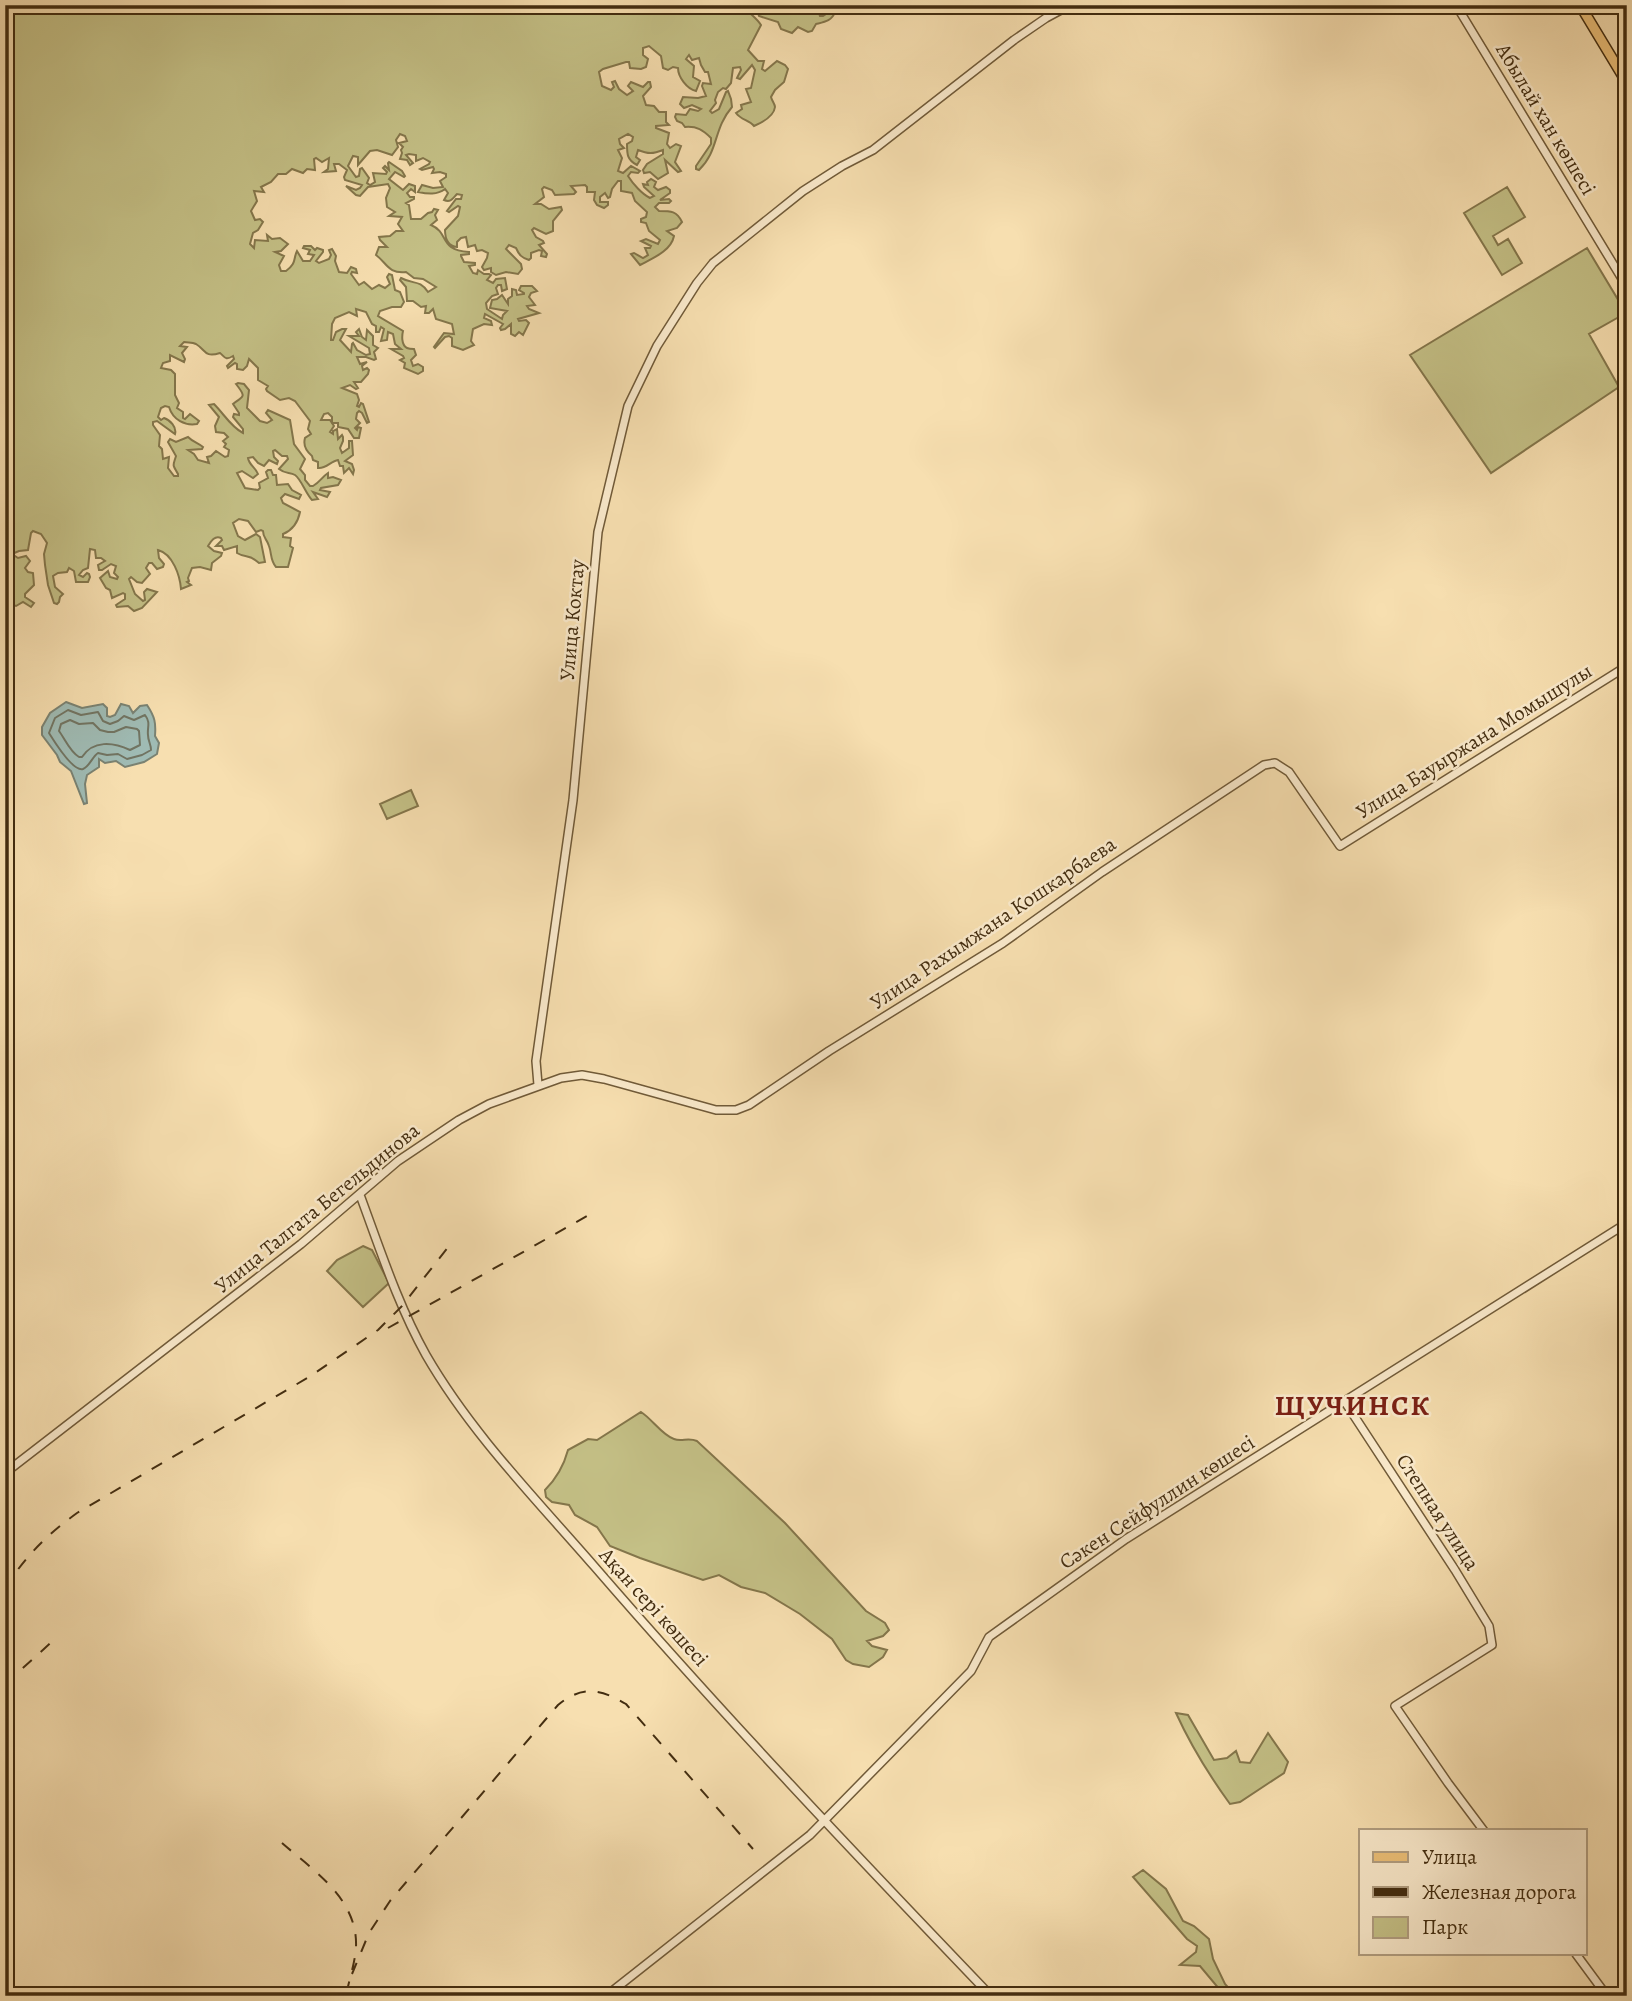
<svg xmlns="http://www.w3.org/2000/svg" width="1632" height="2001" font-family="Alegreya,serif">
<style>
.green{fill:#c4c086;stroke:#84764b;stroke-width:2}
.water{fill:#9fbbb4;stroke:#7a8272;stroke-width:2}
.lines{fill:none;stroke-linecap:round;stroke-linejoin:round}
.shore{stroke:#717462;stroke-width:2}
.minor-casing{stroke:#705a38;stroke-width:10}
.major-casing{stroke:#432d10;stroke-width:12}
.minor{stroke:#faeacc;stroke-width:7}
.major{stroke:#ecc078;stroke-width:9}
.rail{stroke:#432d10;stroke-width:2;stroke-dasharray:12 12;stroke-linecap:butt}
.labels{text-anchor:middle;dominant-baseline:central;stroke-width:5;stroke-linejoin:round;paint-order:stroke}
.street-label{font-size:21px;fill:#432d10;stroke:#faeacc}
.district-label{font-size:28px;font-weight:bold;letter-spacing:2px;fill:#7a1f14;stroke:#faeacc}
</style>
<rect width="100%" height="100%" fill="#f7dfb0"/>
<filter id="stains"><feTurbulence type="fractalNoise" baseFrequency=".00286" numOctaves="4"/><feColorMatrix values="0 0 0 0 .2 0 0 0 0 .09 0 0 0 0 .02 0 0 0 .5 -.17"/></filter>
<radialGradient id="worn" r=".72"><stop offset=".6" stop-color="#630" stop-opacity="0"/><stop offset="1" stop-color="#630" stop-opacity=".3"/></radialGradient>
<path class="green" d="M5,5H743C748,13 756,17 761,25L748,50L758,61H764L762,69L765,71L777,61L785,65L788,69L784,82L775,90L771,97C772,101 775,104 775,107C774,116 761,123 754,126C749,120 741,120 736,113L742,109L741,105L751,102L746,89L751,88L755,70L752,65L740,79L737,78L741,70L740,67L733,68L731,83L726,89L723,88L718,92L715,100L716,103L710,111L712,113L719,109L726,92L728,91L731,99L732,107C713,129 719,151 699,170L696,169V166L711,144V138C703,130 697,126 685,127L682,123L677,121L675,117L676,114L686,115L690,109L698,111L701,109L692,105L684,108L680,104L683,97L698,98L706,96L702,86L703,83L711,84L708,72H705L701,65L699,58L692,60L689,55L686,59L694,66L693,77L700,81L696,91C687,89 678,77 678,68L673,67L668,70L663,68L661,56L649,46L643,48V55L648,59L646,67L641,69L630,68L629,62H626L603,69L599,72L602,86L611,90L614,87L612,82L615,81L619,89L627,95L633,91L628,86L631,82L643,87L648,82H650L651,87L643,96L646,105L654,106L659,112H666V122L669,125L656,126V128L669,133L667,144L670,148L676,144L681,146L675,162L681,171L678,172L665,160L668,173L658,179L650,172L644,173L643,170L647,164L663,154V150C653,154 648,154 638,150L636,157L640,160L637,165C627,160 627,154 627,144L632,141L633,137L628,134L619,139L620,144L624,148L618,150L622,158L618,171L623,173L631,166L640,171L638,173L631,172L628,176C633,184 642,194 650,198L654,196L644,187L643,184L648,185L647,182L651,179L656,182L654,187L658,190L666,187L670,190V193L660,200L669,199L671,201L669,203H659L655,207L659,211C671,211 677,211 682,222L677,228L667,231L674,236C671,251 653,258 640,265L631,254L634,253L643,258L648,255L645,248H650L651,246L641,241L646,239L658,244L660,240L649,231L646,223L641,222V219L646,217L647,212L635,201L632,193L621,191V181H618L612,189L610,197L608,198L605,193L600,197V202H608V205L604,208L597,205L594,200L595,192H587V187L585,185L571,186L576,192L574,194L555,195L552,190L544,187L542,189L544,197L535,204H541L549,209L561,207L562,210L553,221V231L546,234L534,228L532,230L536,237L543,241L544,243L539,245L547,254L546,257L541,256L542,251L539,250L531,253V258L529,260C522,258 519,255 516,248L509,245L506,249L521,264L522,269L518,274L506,272L496,275L491,272V268L484,270L482,267L487,258L488,253L482,250L477,251L475,245L468,247L466,237L461,238L457,242V247C448,246 445,238 445,230L458,216L460,207L458,206L449,212L447,211L456,199H461L462,195L457,194C453,198 451,203 444,200L448,193L445,189C437,195 428,194 418,192L422,185L433,188L443,187L440,181L446,177V174L440,172L432,173L434,169L433,167L422,170L420,169L429,164L430,162L423,158L416,161V155L409,154L406,155L413,163L410,165L407,160L400,159L402,153L401,150L403,147L399,143L407,141L405,136L400,134L396,140L398,147L392,155L377,150L370,151L358,165V157L353,156L348,166L356,177L359,176L360,169L362,168L369,178L367,183L370,185L375,182L373,173L386,174L387,172L383,168L385,166L389,170L388,163L389,162L402,171L405,176L404,177L395,172L389,179L403,190L409,184L415,186V192L411,189L407,193L410,197H414V199L406,203L409,205L411,219H421L428,213L432,212L434,209L438,210L435,215L437,220L431,225C450,233 438,250 469,252V254L461,255V256L464,262L475,263V265L469,266L473,273L477,274L478,270L484,274H489L491,275L487,280L493,283L496,279L505,278L507,289L502,291L501,285H498L496,288L498,294L492,296L486,303L487,309L502,319L503,315L507,311L490,308L492,300L497,299L502,295L508,304V299L512,296V289L516,290L517,295L524,294V293L519,290L521,286H532L537,291L531,293L529,297L535,305L527,306L529,309L539,313L518,319L519,321L526,320L529,323L523,335L519,332L515,336L511,334V324L505,329L501,330L500,328L503,324L485,314L484,318L491,321L492,325L484,324L473,329L471,341L474,345L463,350L452,346V338L449,336L445,337L435,348L434,347L444,333L454,334L452,324L436,319L433,309L429,313H425L426,306L421,307L413,301H407L406,287L400,280L401,278C414,285 419,279 428,292L436,287L423,279L414,278L406,272C388,274 387,263 376,255L379,247H387L380,240L379,237L390,236L396,231H403L398,224L402,217L389,216L395,212L387,207L386,198L390,188L388,184L368,187L360,196L356,195L346,186L356,190L360,188L362,185L345,180L344,177L347,170L339,164H334L336,171L324,172L328,169L329,158L322,162L316,158L314,159L315,170L307,169L303,173L292,169L286,174H278L271,182L261,187L264,192L254,191L257,201L251,211L255,220L260,219L263,222L258,230L253,233L250,244L254,248L255,240L268,241L267,235L272,239L280,238L288,244L281,251L275,252L284,256L279,265L281,271H286C297,263 293,259 297,251L303,261H310L314,255L308,254L310,250L303,248L304,246H311L315,250L317,248L323,250V252L316,261L319,263L329,259L331,255L329,250L332,249L336,256L335,261L339,272L347,273L351,267L356,269L357,273L352,272L351,274L359,285L364,282L372,289L379,285L385,288L390,284L387,277L389,274L392,275L395,290L400,292L404,302L401,307H392L380,311L378,316L403,331C402,335 401,345 407,348C409,349 412,349 414,349L416,355L411,360L413,366L418,364L423,367V371L418,374L404,368L405,363L400,360L404,358L403,356L391,349H401L395,344L393,334L388,332L387,340L381,341L384,329L381,327L379,332H376V326L372,324L366,312L356,309L357,316L349,312L335,318L332,324L331,340H333L336,332L342,329H346L340,340L351,352L352,344L353,343L357,350L366,355L370,354L369,348L349,336H359L356,332L359,329L362,337L366,340L367,330L373,336V345L378,348L374,352L376,359L374,360L366,357H357L360,364L367,362L362,366L363,370L367,368L369,370L368,374L361,382H354L358,388L356,389L350,385L342,388L357,394L359,400L357,406L359,407L361,403L363,404L369,422L367,423L362,413L359,411L357,413L356,419L360,423L355,428L357,430L358,427L361,428L359,438H354L348,429L338,427V423H332V417L328,413L324,414L321,420H330L334,426L330,432L333,434V431L337,429L338,439L342,435L343,437V441L340,448L342,453L349,448V441H352L353,455L345,461L352,464L354,470L353,474L349,468L344,473L343,466H340L338,460C331,461 326,469 318,468V462L313,460L312,456C306,451 303,445 305,438L311,434L308,429L310,421L295,401L289,398L280,400L267,391L266,389L268,386L258,380V368L249,359L247,366L243,370L237,369V364L235,363L228,368L227,366L234,359L233,356C225,361 225,357 220,353C204,358 206,350 196,344C192,342 188,343 184,342L180,346L187,347L182,353L185,359L184,362L170,355V361L163,363L161,368L171,370L175,374V395L179,403L177,408L183,412V418L185,419L190,414L199,421L197,424C185,426 173,420 169,407L165,406L161,408L158,417L161,420L164,418C170,420 177,427 175,434L157,421L153,422V425L160,435L159,446L162,449L163,459L169,457L168,468L174,476H178V474C172,464 173,466 176,456L168,442L170,439L176,442L188,437C193,442 198,443 203,447L202,449L188,450L194,454L198,460L209,463L207,457L211,456L216,451L225,457L228,456L229,450L224,447L226,444L223,441L228,437L224,433L216,432L215,426L219,417L209,405L214,404C224,414 231,427 243,433V429L233,417L234,414L239,415V413L233,404C242,396 248,399 236,384L238,383L244,384L249,390L247,408L260,421L267,423L272,420L266,413L268,410L290,420L294,444L305,459L300,469L305,475V480L310,486H313C320,482 322,477 328,473V478L333,477L341,480L338,485L321,488L320,490L330,492L327,497L313,492L318,499L312,500C306,494 301,479 295,475C290,472 285,474 279,469L288,459L287,456H282L275,450L273,451L274,457L278,461L277,464L269,460L264,466L258,463L253,457L248,458C249,465 256,468 258,474L253,478L242,471L237,473L245,488L258,490L260,488L259,483L268,478L266,472L268,470H271L273,475H276L277,485L288,484L292,490L301,495L299,499L285,494L281,498L283,503L300,512C298,522 293,530 283,534V537L291,538L290,546L293,548L288,567H276C270,560 272,554 269,546C267,539 263,538 263,531L261,530L256,532L248,521L239,519L233,523L238,536L245,540L256,534L260,537L265,562L259,563C248,553 247,559 237,553V546L224,550L222,546H216L222,540L221,538C215,535 211,541 208,546L214,551L222,553L221,556L212,563L211,570L200,567L192,568L188,578L189,581L187,582L191,585L181,589C180,576 173,554 158,550L159,558L164,564L163,567L157,569L152,563H149L146,568L150,574L142,583L137,582L131,577L129,579L135,594L143,601L145,600L144,592L147,589L157,592L142,608L134,611L128,606L117,607L116,605L125,599V594L123,593L112,598L110,590L106,588L100,578L108,571L110,577L117,579L118,577L114,573L116,566L111,564L102,570H99L98,565L105,561L101,558H96L95,550L90,549L88,568L83,570L79,575L83,577L87,573L89,574L90,577L88,582H76L74,571L69,568L67,572L58,573L53,576L55,587L63,594L60,597L59,602L57,604L54,603L48,585L45,565L44,554L47,543L41,534L33,531L31,533L28,550L19,551L12,554L18,558L26,556L30,561L25,568L28,572L33,573L34,585L25,594V597L34,603L31,607L23,602L16,606L5,602Z
M755,5H816L820,16H823L832,10L835,12C832,21 824,22 816,24L812,31L808,32L798,27L792,33L781,29L778,22L759,16Z
M1507,187L1525,217L1493,236L1498,245L1508,239L1522,263L1502,275L1464,213Z
M1587,248L1626,313L1589,334L1619,387L1491,473L1410,355Z
M411,790L418,806L387,819L380,804Z
M363,1246L372,1250L389,1283L363,1307L327,1271L337,1260Z
M641,1412C651,1418 663,1436 674,1439C682,1442 688,1437 697,1441L785,1523L866,1611L885,1623L889,1630L883,1636L867,1641L872,1646L887,1650L883,1657L869,1667L853,1664L846,1660L832,1639L800,1614L765,1593L741,1587L719,1575L703,1580L640,1558L610,1546L597,1527L575,1515L569,1505L552,1502L546,1497L545,1490C557,1478 564,1465 568,1450L588,1439L597,1440Z
M1176,1713L1188,1715L1214,1760L1227,1758L1236,1751L1240,1762L1250,1763L1268,1733L1288,1762L1284,1773L1240,1802L1230,1804C1209,1775 1191,1746 1176,1713Z
M1143,1870L1166,1889L1183,1921L1194,1926L1209,1939L1213,1959L1225,1984L1236,1996H1225L1200,1966L1180,1965L1196,1952L1197,1946L1187,1939L1133,1877Z"/>
<path class="water" d="M66,702L82,708L103,704L107,708V716L110,717L115,715L121,704L129,706L133,713L140,706L147,705C155,717 156,723 155,736L159,743L157,754L144,762L125,767L116,761L105,763L99,759V767L87,775L85,784L87,803L84,804L71,771L60,762L57,755L42,735V727L50,713Z"/>
<g class="lines">
<path class="shore" d="M68,710L81,715L98,712L103,721L110,724L118,721L124,716L134,720L145,715C151,723 147,727 148,735C148,741 151,744 151,750L142,755L127,759L118,754L107,755L98,753C92,757 90,766 83,769C73,772 54,741 49,733L55,718Z
M70,720L79,724L93,723L100,730L108,732H114L126,727L137,729L139,731L140,745L130,750C113,742 93,740 82,757H79C70,752 65,739 59,731L61,724Z"/>
<defs>
<path id="minor" d="M1456,5L1627,287
M538,1085L536,1061L573,800L598,532L628,406L657,346L697,283L713,263L803,191L842,166L873,150L1014,40L1046,18L1070,5
M360,1195C380,1249 398,1305 426,1355C471,1433 535,1498 594,1566C721,1713 856,1855 991,1996
M1345,1402L1455,1570L1489,1626L1492,1645L1395,1706L1448,1783L1484,1831
M5,1473L301,1244L398,1161L459,1120L489,1104L561,1078L582,1075L604,1079L716,1110H736L749,1105L829,1051L1003,943L1102,872L1264,765L1275,763L1289,772L1340,846L1627,666
M1576,1954L1607,1996
M606,1996L810,1835L971,1671L989,1637L1126,1539L1627,1223"/>
<path id="major" d="M1580,5L1627,83"/>
</defs>
<use href="#minor" class="minor-casing"/>
<use href="#major" class="major-casing"/>
<use href="#minor" class="minor"/>
<use href="#major" class="major"/>
<path class="rail" d="M388,1328L596,1211
M5,1589C24,1557 48,1534 77,1513L309,1377L378,1330L402,1306L449,1246
M5,1684L55,1639
M282,1843C314,1871 358,1899 356,1947C355,1964 349,1979 346,1996
M352,1974L369,1933L390,1901L558,1705C582,1685 601,1689 626,1704L753,1849"/>
</g>
<g class="labels">
<g class="street-label">
<text transform="translate(1546 119) rotate(59)">Абылай хан көшесі</text>
<text transform="translate(572 620) rotate(-85)">Улица Коктау</text>
<text transform="translate(1474 741) rotate(-32)">Улица Бауыржана Момышулы</text>
<text transform="translate(993 923) rotate(-34)">Улица Рахымжана Кошкарбаева</text>
<text transform="translate(317 1208) rotate(-39)">Улица Талгата Бегельдинова</text>
<text transform="translate(1157 1502) rotate(-33)">Сәкен Сейфуллин көшесі</text>
<text transform="translate(1438 1512) rotate(57)">Степная улица</text>
<text transform="translate(654 1607) rotate(48)">Ақан сері көшесі</text>
</g>
<g class="district-label">
<text x="1353" y="1406">ЩУЧИНСК</text>
</g>
</g>
<rect width="1632" height="2001" fill="none" stroke="#f7dfb0" stroke-width="28"/>
<rect x="7" y="7" width="1618" height="1987" fill="none" stroke="#432d10" stroke-width="3.5"/>
<rect x="14" y="14" width="1604" height="1973" fill="none" stroke="#432d10" stroke-width="2"/>
<rect x="1359" y="1829" width="228" height="126" fill="#faeacc" stroke="#b19e81" stroke-width="2"/>
<rect x="1373" y="1852" width="35" height="10" fill="#ecc078" stroke="#b19e81" stroke-width="2"/>
<text x="1422" y="1864" font-size="21" fill="#432d10">Улица</text>
<rect x="1373" y="1887" width="35" height="10" fill="#432d10" stroke="#b19e81" stroke-width="2"/>
<text x="1422" y="1899" font-size="21" fill="#432d10">Железная дорога</text>
<rect x="1373" y="1917" width="35" height="21" fill="#c4c086" stroke="#b19e81" stroke-width="2"/>
<text x="1422" y="1934" font-size="21" fill="#432d10">Парк</text>
<rect width="100%" height="100%" filter="url(#stains)"/>
<rect width="100%" height="100%" fill="url(#worn)"/>
</svg>
